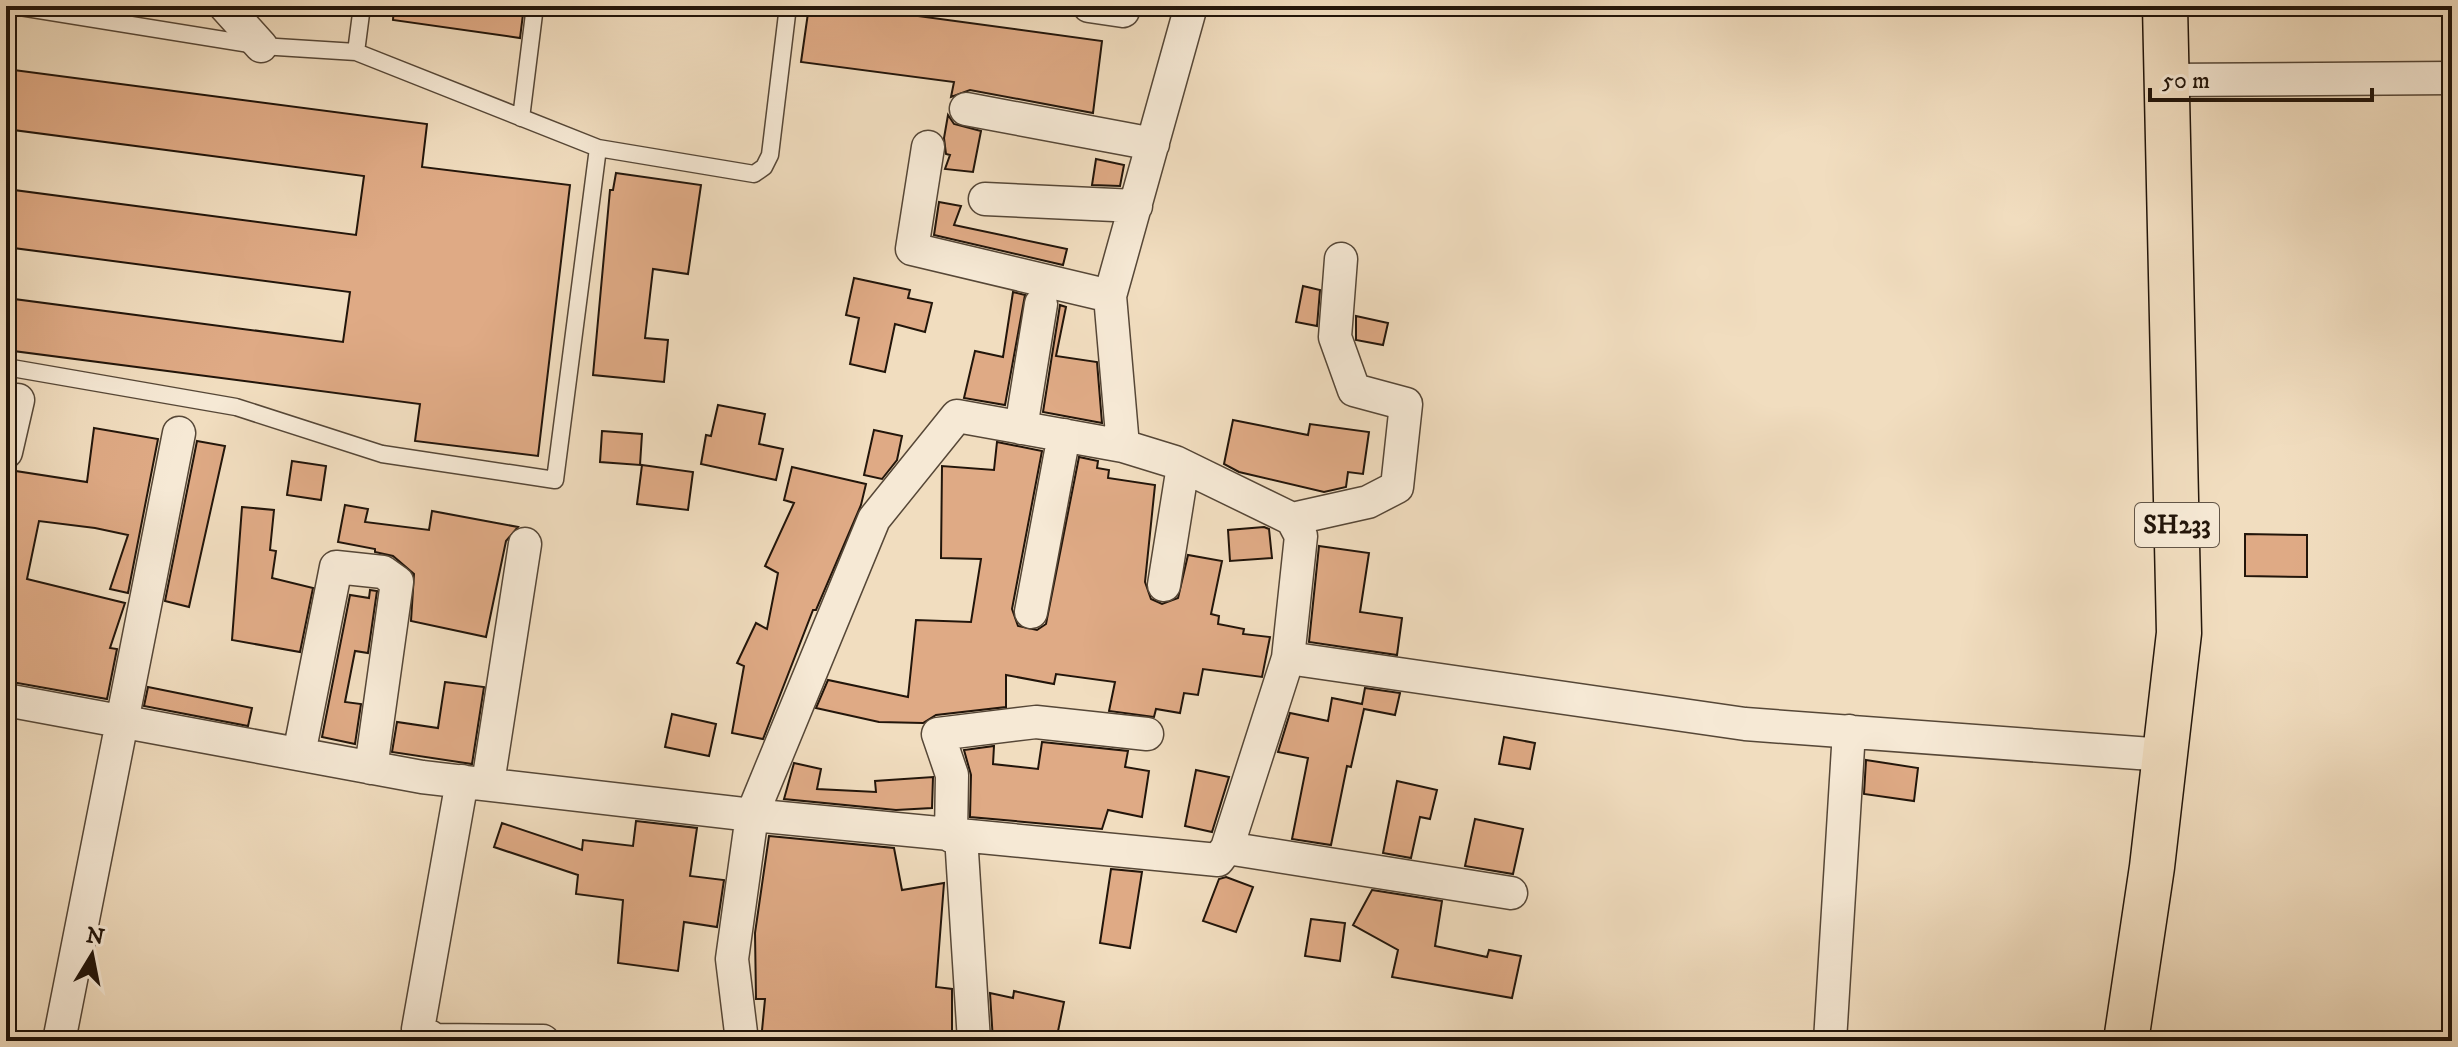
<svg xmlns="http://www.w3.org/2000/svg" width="2458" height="1047" font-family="'IM FELL DW Pica',serif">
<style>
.building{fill:#dfaa85;stroke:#22150a;stroke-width:2}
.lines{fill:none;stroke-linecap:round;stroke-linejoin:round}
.lane-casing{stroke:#564737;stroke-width:19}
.street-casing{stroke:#564737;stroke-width:35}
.primary-casing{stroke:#22150a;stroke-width:47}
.lane{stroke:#f6e9d5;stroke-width:16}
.street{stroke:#f6e9d5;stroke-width:32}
.primary{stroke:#f1ddbf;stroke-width:44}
.labels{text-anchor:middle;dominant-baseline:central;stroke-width:7;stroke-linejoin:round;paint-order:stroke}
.shield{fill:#f6e9d5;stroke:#625547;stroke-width:2}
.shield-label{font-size:26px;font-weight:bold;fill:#22150a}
</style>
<rect width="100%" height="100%" fill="#f1ddbf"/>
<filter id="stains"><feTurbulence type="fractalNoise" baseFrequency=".0025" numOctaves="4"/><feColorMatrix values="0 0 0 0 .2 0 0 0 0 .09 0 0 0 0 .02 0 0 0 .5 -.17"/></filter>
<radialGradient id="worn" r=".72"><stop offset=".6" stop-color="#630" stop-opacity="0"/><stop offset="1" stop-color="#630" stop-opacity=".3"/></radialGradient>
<path class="building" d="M394,6H524L520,38L393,20Z
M809,6H844L1102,41L1093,113L970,90L951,97L954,82L801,62Z
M6,69L427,124L422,167L570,185L538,456L415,441L420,404L6,350V298L343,342L350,292L6,247V189L356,235L364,176L6,129Z
M948,115L954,124L981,131L973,172L945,169L950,155L946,154L944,138Z
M1096,159L1124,165L1120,186L1092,185Z
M616,173L701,185L688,274L653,269L645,338L668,340L664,382L593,375L610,190H613Z
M939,202L961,206L954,225L1067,249L1063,265L934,235Z
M854,278L910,290L908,298L932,303L925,332L895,324L885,372L850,364L859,318L846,315Z
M1303,286L1320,290L1317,326L1296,322Z
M1013,292L1025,295L1005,405L964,398L975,351L1003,357Z
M1060,305L1066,307L1056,356L1097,362L1102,423L1043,412Z
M1356,316L1388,323L1383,345L1356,340Z
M718,405L765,414L759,444L783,449L776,480L701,464L706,435L711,436Z
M1233,420L1308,435L1310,424L1369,432L1363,474L1348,472L1346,487L1324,492L1239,472L1224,464Z
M94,428L158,439L128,593L110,589L128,535L95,528L39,521L27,579L125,603L110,648L117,649L107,699L6,681L9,470L87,482Z
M874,430L902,436L897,460L882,479L864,475Z
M602,431L642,434L640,465L600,462Z
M197,441L225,446L189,607L165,601Z
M997,442L1042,451L1012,609L1018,626L1037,630L1046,624L1079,457L1098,461L1097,468L1109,470L1108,478L1155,485L1145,582L1151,599L1162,604L1178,598L1188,555L1222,561L1211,614L1219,616L1218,624L1244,629L1243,634L1270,637L1262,677L1203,669L1198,695L1184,693L1180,713L1156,709L1154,717L1109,711L1115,682L1056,674L1054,684L1006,675V707L936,715L923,723L879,722L816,708L828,680L908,697L916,620L971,622L981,559L941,558L942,466L994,470Z
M292,461L326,466L321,500L287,495Z
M642,465L693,472L688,510L637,504Z
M792,467L866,484L861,505L816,610H813L763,739L732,733L744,666L737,663L756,623L767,629L778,573L765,566L794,503L784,500Z
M345,505L368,509L365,522L429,530L432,511L518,527L506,541L486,637L411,621L414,574L393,556L375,552V549L338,542Z
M242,507L274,510L270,550L276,551L272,578L313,588L300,652L232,640Z
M1264,527L1269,529L1272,558L1230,561L1228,530Z
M2245,534L2307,535V577L2245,576Z
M1319,546L1369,553L1360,612L1402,618L1397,655L1309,642Z
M370,590L377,591L368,653L355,651L345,702L361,704L355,744L322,737L350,595L369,598Z
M445,682L484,687L472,764L392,752L397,722L438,728Z
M148,687L252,708L248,726L144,706Z
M1365,688L1400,693L1395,715L1364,709L1351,767L1347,766L1331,845L1292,839L1308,758L1278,752L1290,713L1328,721L1332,698L1362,704Z
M672,714L716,724L709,756L665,747Z
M1504,737L1535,743L1530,769L1499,764Z
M1042,742L1128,751L1125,767L1149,771L1142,817L1108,810L1102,829L970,817L971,775L964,750L994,746L993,764L1038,769Z
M1866,760L1918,768L1914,801L1864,794Z
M794,763L821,769L817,789L876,792L875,781L933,777L932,808L896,810L784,799Z
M1196,770L1229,777L1212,832L1185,826Z
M1397,781L1437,790L1430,819L1420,817L1411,858L1383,853Z
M1475,819L1523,829L1513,874L1465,866Z
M636,821L697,828L690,876L724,880L717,927L684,922L678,971L618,963L623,900L576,894L578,875L494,847L502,823L582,850L583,840L633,846Z
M769,836L894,848L902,890L944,883L936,987L952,989V1041H761L765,999H756L755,933Z
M1111,869L1142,872L1130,948L1100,943Z
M1226,877L1253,887L1236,932L1203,921L1219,879Z
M1372,890L1442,901L1435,946L1487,957L1489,950L1521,956L1512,998L1392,977L1398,950L1353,925Z
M1311,919L1345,923L1340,961L1305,956Z
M1014,991L1064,1002L1056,1041H993L990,993L1013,998Z"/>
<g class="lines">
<defs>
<path id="lane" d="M14,6L261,46L356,52L598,148L754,174L764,167L770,155L788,6
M356,52L362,6
M521,118L535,6
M6,367L236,407L382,454L555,480L598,148"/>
<path id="street" d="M225,6L261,46
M1089,6L1123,11
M2167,80L2452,78
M966,109L1153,144
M928,147L912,249L1110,296
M985,199L1136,206
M1021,428L1041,304
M1123,446L1110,296L1191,6
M6,452L18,400
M1292,519L1368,502L1397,487L1406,404L1354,390L1335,337L1341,259
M1164,585L1183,466
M1031,612L1064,435
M6,700L422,777L752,815L1218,860L1227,848L1288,658L1745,724L2165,755
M299,754L336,567L383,572L397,582L371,768
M462,781L418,1029L435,1040L543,1041
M488,783L525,544
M951,836L952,775L938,734L1036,722L1147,734
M961,836L974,1041
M1227,848L1511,893
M59,1041L179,433
M742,1041L732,959L752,815L874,519L957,416L1123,446L1175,462L1292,519L1301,536L1288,658
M1830,1041L1849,731"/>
<path id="primary" d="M2126,1041L2152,867L2179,633L2165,6"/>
</defs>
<use href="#lane" class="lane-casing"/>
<use href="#street" class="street-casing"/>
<use href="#primary" class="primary-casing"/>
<use href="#lane" class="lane"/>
<use href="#street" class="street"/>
<use href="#primary" class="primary"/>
</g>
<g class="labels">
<rect class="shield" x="2135" y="503" width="84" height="44" rx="6"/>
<g class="shield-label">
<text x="2177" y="525">SH233</text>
</g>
</g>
<rect width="2458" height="1047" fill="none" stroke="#f1ddbf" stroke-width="32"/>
<rect x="8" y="8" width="2442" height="1031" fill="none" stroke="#22150a" stroke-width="4"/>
<rect x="16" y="16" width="2426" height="1015" fill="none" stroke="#22150a" stroke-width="2"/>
<g transform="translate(92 955) rotate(10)" stroke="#f6e9d5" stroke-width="6" paint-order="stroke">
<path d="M0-6L14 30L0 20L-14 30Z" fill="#22150a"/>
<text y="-12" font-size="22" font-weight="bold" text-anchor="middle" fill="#22150a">N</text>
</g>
<path d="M2150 88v12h222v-12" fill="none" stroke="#22150a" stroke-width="4"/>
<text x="2162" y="88" font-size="24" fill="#22150a" stroke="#f6e9d5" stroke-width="6" paint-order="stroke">50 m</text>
<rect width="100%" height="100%" filter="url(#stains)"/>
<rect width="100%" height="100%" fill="url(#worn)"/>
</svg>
